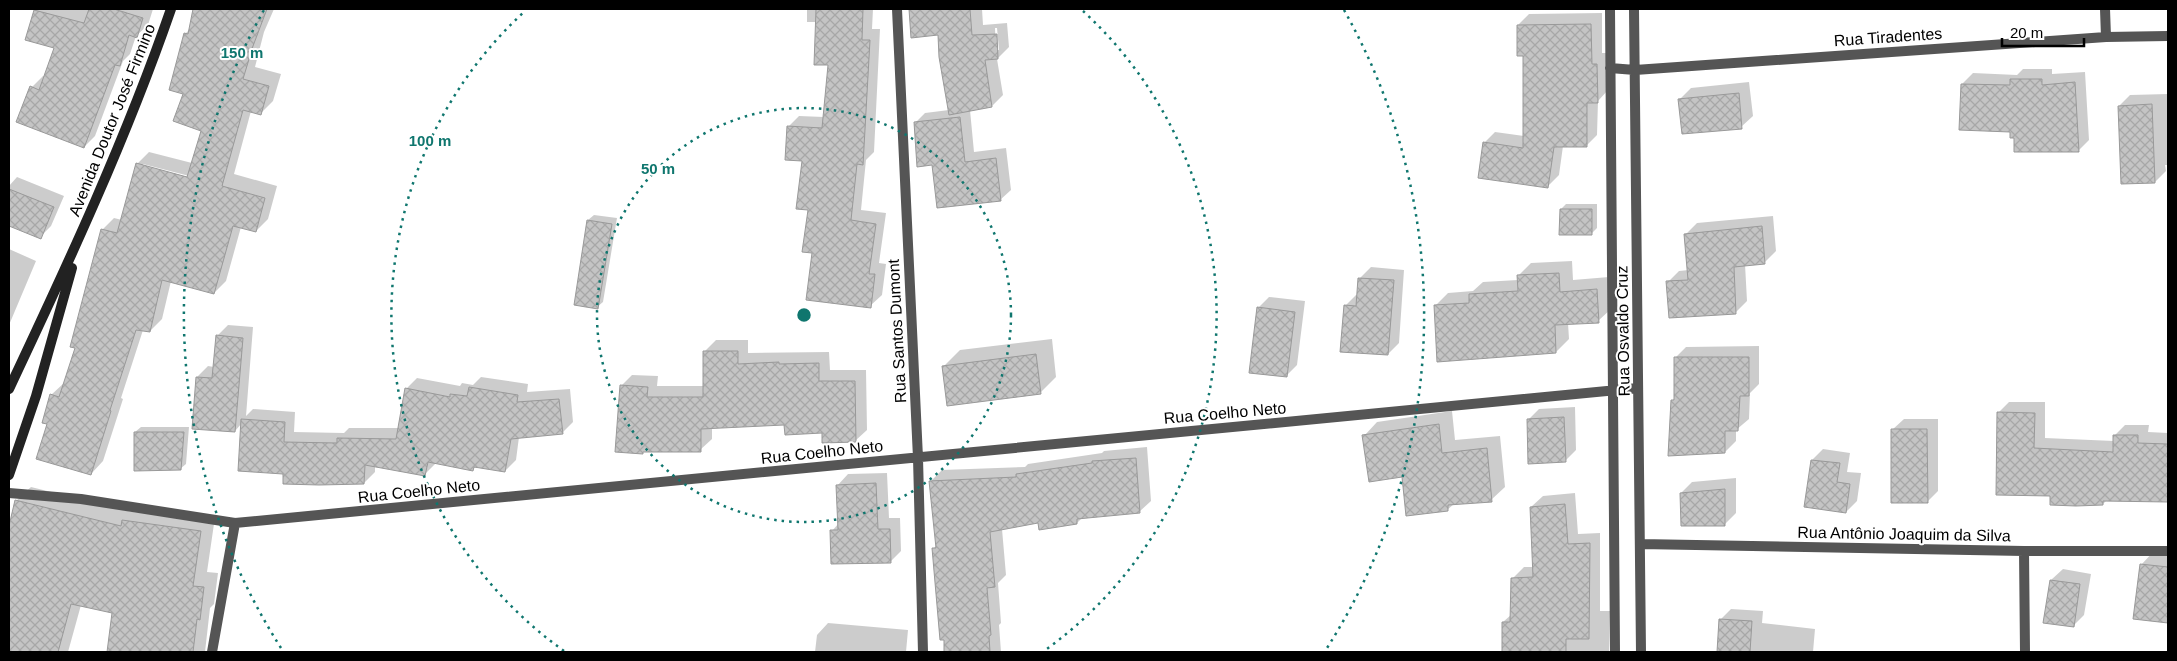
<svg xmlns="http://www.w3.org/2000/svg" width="2177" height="661" font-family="Helvetica,sans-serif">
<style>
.shadow{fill:#0003;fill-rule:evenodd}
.building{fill:url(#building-cross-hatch);stroke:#999}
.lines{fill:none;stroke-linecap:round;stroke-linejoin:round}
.street{stroke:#555;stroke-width:10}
.secondary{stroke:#222;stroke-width:10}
.ring{fill:none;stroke:#0f766e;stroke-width:2.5;stroke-dasharray:2.5 5}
.labels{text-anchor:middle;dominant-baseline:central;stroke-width:4;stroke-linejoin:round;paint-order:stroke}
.street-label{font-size:16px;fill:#000;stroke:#fff}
.centre{fill:#0f766e;stroke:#fff;stroke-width:2.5}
.ring-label{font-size:15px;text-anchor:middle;font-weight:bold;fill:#0f766e;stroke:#fff;stroke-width:4;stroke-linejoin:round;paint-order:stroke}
</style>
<defs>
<pattern id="building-cross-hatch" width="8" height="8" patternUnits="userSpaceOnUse" patternTransform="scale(1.25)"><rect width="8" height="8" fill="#c4c4c4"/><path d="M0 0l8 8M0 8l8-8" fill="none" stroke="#a7a7a7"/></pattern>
</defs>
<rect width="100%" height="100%" fill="#fff"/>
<path class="shadow" d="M37,9H153L148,25L136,36L130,54L123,61L95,136L84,147L32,87L43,76L45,77L56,48L27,39Z
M195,9H274L264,32L255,67L281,74L273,101L260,114L251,111L234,174L277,186L268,219L256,231L241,227L226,281L214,293L171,281L162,319L150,331L143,330L121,398L123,399L103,461L91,474L48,423L51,395L64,383L76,347L102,230L114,218L122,220L137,164L149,152L192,163L202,130L184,93L185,34L190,29ZM143,164L193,177V180L143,167Z
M807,9H873L872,29H880L874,152L866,160L861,210L886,213L879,263L886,264L882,295L870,306L813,252L803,159L788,127L799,116L824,117L829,64L817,22H807Z
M910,9H982L983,25L1007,23L1009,47L997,59L1003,95L992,106L970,110L974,152L1006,148L1011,190L1000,200L933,164L915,123L925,113L949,110L939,34L912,36ZM995,28H997L999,50H996Z
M1602,13V53H1608V90L1598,101L1597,135L1586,146H1563L1559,175L1548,186L1484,143L1495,132L1524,136V54L1518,25L1529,14Z
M2023,69H2052V74L2085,72L2089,140L2078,151L2016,137L1962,84L1973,73L2017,75Z
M1749,82L1753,116L1741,127L1680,99L1691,88Z
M2168,94V165H2165L2166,171L2155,182L2119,106L2130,95Z
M17,177L64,196L51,226L40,237L9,225V186Z
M1566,204H1597V228L1592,233L1561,209Z
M594,215L617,218L603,302L597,307L583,248L588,220Z
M1773,216L1776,251L1765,262L1745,264L1747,301L1736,312L1668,282L1679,271L1689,270L1686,234L1697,223Z
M9,249L36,261L9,325Z
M1572,261L1573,280L1609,277L1611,309L1598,321L1568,323L1569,339L1556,352L1435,306L1448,293L1473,291L1483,282L1518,280V276L1531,263Z
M1371,267L1404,270L1399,343L1388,354L1345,306L1356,295H1358L1360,278Z
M1269,297L1305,301L1297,365L1286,376L1258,308Z
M228,325L253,327L246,416L253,409L295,412L294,432L344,433L349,428H399L406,389L417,378L460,386L462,383L473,385L481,377L528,384L527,392L570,389L573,422L562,433L519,437L516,460L505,471L476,466L473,469L436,463L425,474L375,465V472L364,483L284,472L242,423L235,431L197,377L208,366L214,367L217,336Z
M1052,339L1056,377L1040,393L944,366L960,350Z
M716,340H748V353L829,352L830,370H866L867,430L855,441L786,424L712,427V439L700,450H645L642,453L621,386L632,375L658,376L657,386H704L705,351Z
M1759,346V384L1750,393L1749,419L1736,430V441L1725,452L1672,401L1675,398V358L1686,347Z
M2009,402H2045V438L2114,441V436L2125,425H2149L2148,432L2168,433V501L2107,500L2103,504L2052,494L1998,413Z
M1575,407L1576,450L1565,461L1528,420L1539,409Z
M1452,411L1455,440L1500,436L1505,487L1491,500L1454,504L1447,510L1403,476L1364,436L1377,422Z
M1904,419H1938V491L1927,502L1892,430Z
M141,427H189L186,464L180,469L135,432Z
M1147,447L1151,501L1139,512L1083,517L1077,523L1039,522L1002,529L1006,575L998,583L1001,623L999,625L1001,652H946L933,549L937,545L931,481L942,470L1025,467L1028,464L1102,453L1104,451Z
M1823,449L1850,453L1847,472L1861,473L1857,501L1846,512L1812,460Z
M887,473L889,518H900L901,551L890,562L832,531L839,523L837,486L848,474Z
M1736,478V513L1725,524L1681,493L1692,482Z
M31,487L132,512L215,517L207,572L218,573L214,604L210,608L205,652H109L113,612L81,605L68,652H9V531L16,501Z
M1575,493L1578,534L1600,533V611H1610L1609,652H1503V622L1512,614V579L1524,567H1534L1531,507L1543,496Z
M2154,551L2168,553V622L2135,618L2141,565Z
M2063,569L2091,574L2084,615L2073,626L2051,580Z
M1731,609L1763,611L1762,623L1815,629L1813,652H1718L1720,620Z
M828,623L908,630L906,652H815L817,635Z"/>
<path class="building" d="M89,9H114L143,18L137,38L129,35L120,66L115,65L84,148L16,122L30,86L39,90L54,48L25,40L34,10L84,23Z
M193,9H267L253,46L243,79L269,86L261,115L243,110L222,186L265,198L256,232L233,226L214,294L162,280L150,332L136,330L110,410L111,411L91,475L36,459L47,424L42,423L50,394L59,397L75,348L70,347L101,229L117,233L136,163L187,177L201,131L173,121L183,94L169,90L184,33L188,34Z
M816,9H863L862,40H870L863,165L857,164L851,220L876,224L869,274H875L871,308L806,300L812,253L802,252L808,210L796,209L802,161L785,160L787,126L822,128L828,65H814Z
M909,9H970L972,35L997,34L998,59L985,60L992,107L949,115L939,57L938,35L911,38Z
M1591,24L1592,64H1597L1598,103H1587V147H1554L1548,188L1478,178L1483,142L1523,148V56H1517V25Z
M2010,79H2042V85L2075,82L2079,152H2014V138H2010V132L1959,130L1961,84L2010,85Z
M1739,93L1742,129L1682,134L1678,99Z
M2152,104L2155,183L2121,184L2118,106Z
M960,117L965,162L996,158L1001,201L937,208L932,165L917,167L914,122Z
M9,189L54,207L41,239L9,226Z
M1560,209H1592V235H1559Z
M587,220L612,224L598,309L574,305Z
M1762,226L1765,264L1734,267L1736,314L1669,318L1666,281L1688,280L1684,234Z
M1559,273L1560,292L1597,289L1599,323L1555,325L1556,353L1437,362L1434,305L1469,303V294L1518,291L1517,275Z
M1358,278L1394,280L1388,355L1340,352L1344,305L1356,306Z
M1257,307L1295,312L1287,377L1249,373Z
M216,335L243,338L235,432L192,429L196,377L212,378Z
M703,351H738V364L779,362V364L819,363V381H855L856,442L822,443V433L785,435L784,425L701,429V452H643V454L615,452L620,385L648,387L647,397H703Z
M1036,354L1041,394L947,406L942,366Z
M1674,357H1749V396H1740L1738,431H1725V453L1668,456L1671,400H1674Z
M469,387L518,395L517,402L559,399L563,434L511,439L505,472L474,467L473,471L428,462L425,476L365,465L364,484L319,485L283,484V474L238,471L241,419L285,422L284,442L337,443V438L396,439L405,388L450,397V394L467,396Z
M1997,412L2035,413L2034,448L2113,452V435H2138V443L2168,444V502L2103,501V505L2076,506L2050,505V496L1996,495Z
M1564,417L1566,462L1528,464L1527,419Z
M1439,424L1442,453L1487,448L1492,502L1448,505V511L1406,516L1402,477L1369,482L1362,435Z
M1891,429H1927L1928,503H1891Z
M134,432H184L181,470L134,471Z
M1136,458L1140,513L1077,519V524L1039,530L1038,523L990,532L995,587L987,588L991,635L989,636L990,652H944V640H940L932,548H936L929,481L1016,477V474L1092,463V461Z
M1811,460L1840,463L1837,482L1850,484L1846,513L1804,507Z
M876,483L878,529H890L891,563L831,564L830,530H838L836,485Z
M1725,489V526H1681L1680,493Z
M15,500L121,526L122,520L201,531L193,586L204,587L200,620L197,619L193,652H107L112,613L71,604L58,652H9V526Z
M1565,504L1568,544L1590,543L1589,639H1566V652H1502V622H1510L1511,578L1533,577L1530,507Z
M2140,564L2168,567V623L2133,619Z
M2050,580L2080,584L2074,627L2043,623Z
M1719,619L1752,621L1750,652H1717Z"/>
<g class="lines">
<path class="street" d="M897,9L918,458L923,652
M1610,9L1615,652
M1634,9L1641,652
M2105,9L2106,37
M1610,68L1635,70L2106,37L2168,36
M9,493L81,499L235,523L1638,388
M1640,544L2024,551H2168
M2024,551L2025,652
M212,652L235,523"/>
<path class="secondary" d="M9,389C68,264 126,139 171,9
M9,475L36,396L72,268"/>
</g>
<g class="ring">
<circle cx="804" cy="315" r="207"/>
<path d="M564 651A413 413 0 0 1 525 11M1083 11A413 413 0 0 1 1044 651"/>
<path d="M281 648A620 620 0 0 1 264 10M1344 10A620 620 0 0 1 1327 648"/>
</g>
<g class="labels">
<g class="street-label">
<text transform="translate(1888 37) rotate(-4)">Rua Tiradentes</text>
<text transform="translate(112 120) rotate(-68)">Avenida Doutor José Firmino</text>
<text transform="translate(897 331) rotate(-93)">Rua Santos Dumont</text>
<text transform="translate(1623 331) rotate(-91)">Rua Osvaldo Cruz</text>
<text transform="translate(1225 413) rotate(-5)">Rua Coelho Neto</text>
<text transform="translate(822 452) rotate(-6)">Rua Coelho Neto</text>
<text transform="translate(419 491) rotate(-6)">Rua Coelho Neto</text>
<text transform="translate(1904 534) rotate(1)">Rua Antônio Joaquim da Silva</text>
</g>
</g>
<circle cx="804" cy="315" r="8" class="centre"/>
<g class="ring-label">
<text x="242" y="58">150 m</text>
<text x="430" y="146">100 m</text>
<text x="658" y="174">50 m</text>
</g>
<rect width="2177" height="661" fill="none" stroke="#000000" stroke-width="20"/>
<path d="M2002 38v8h82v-8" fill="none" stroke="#000000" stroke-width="2.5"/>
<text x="2010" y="38" font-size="15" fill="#000000" stroke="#ffffff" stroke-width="4" paint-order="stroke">20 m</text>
</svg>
